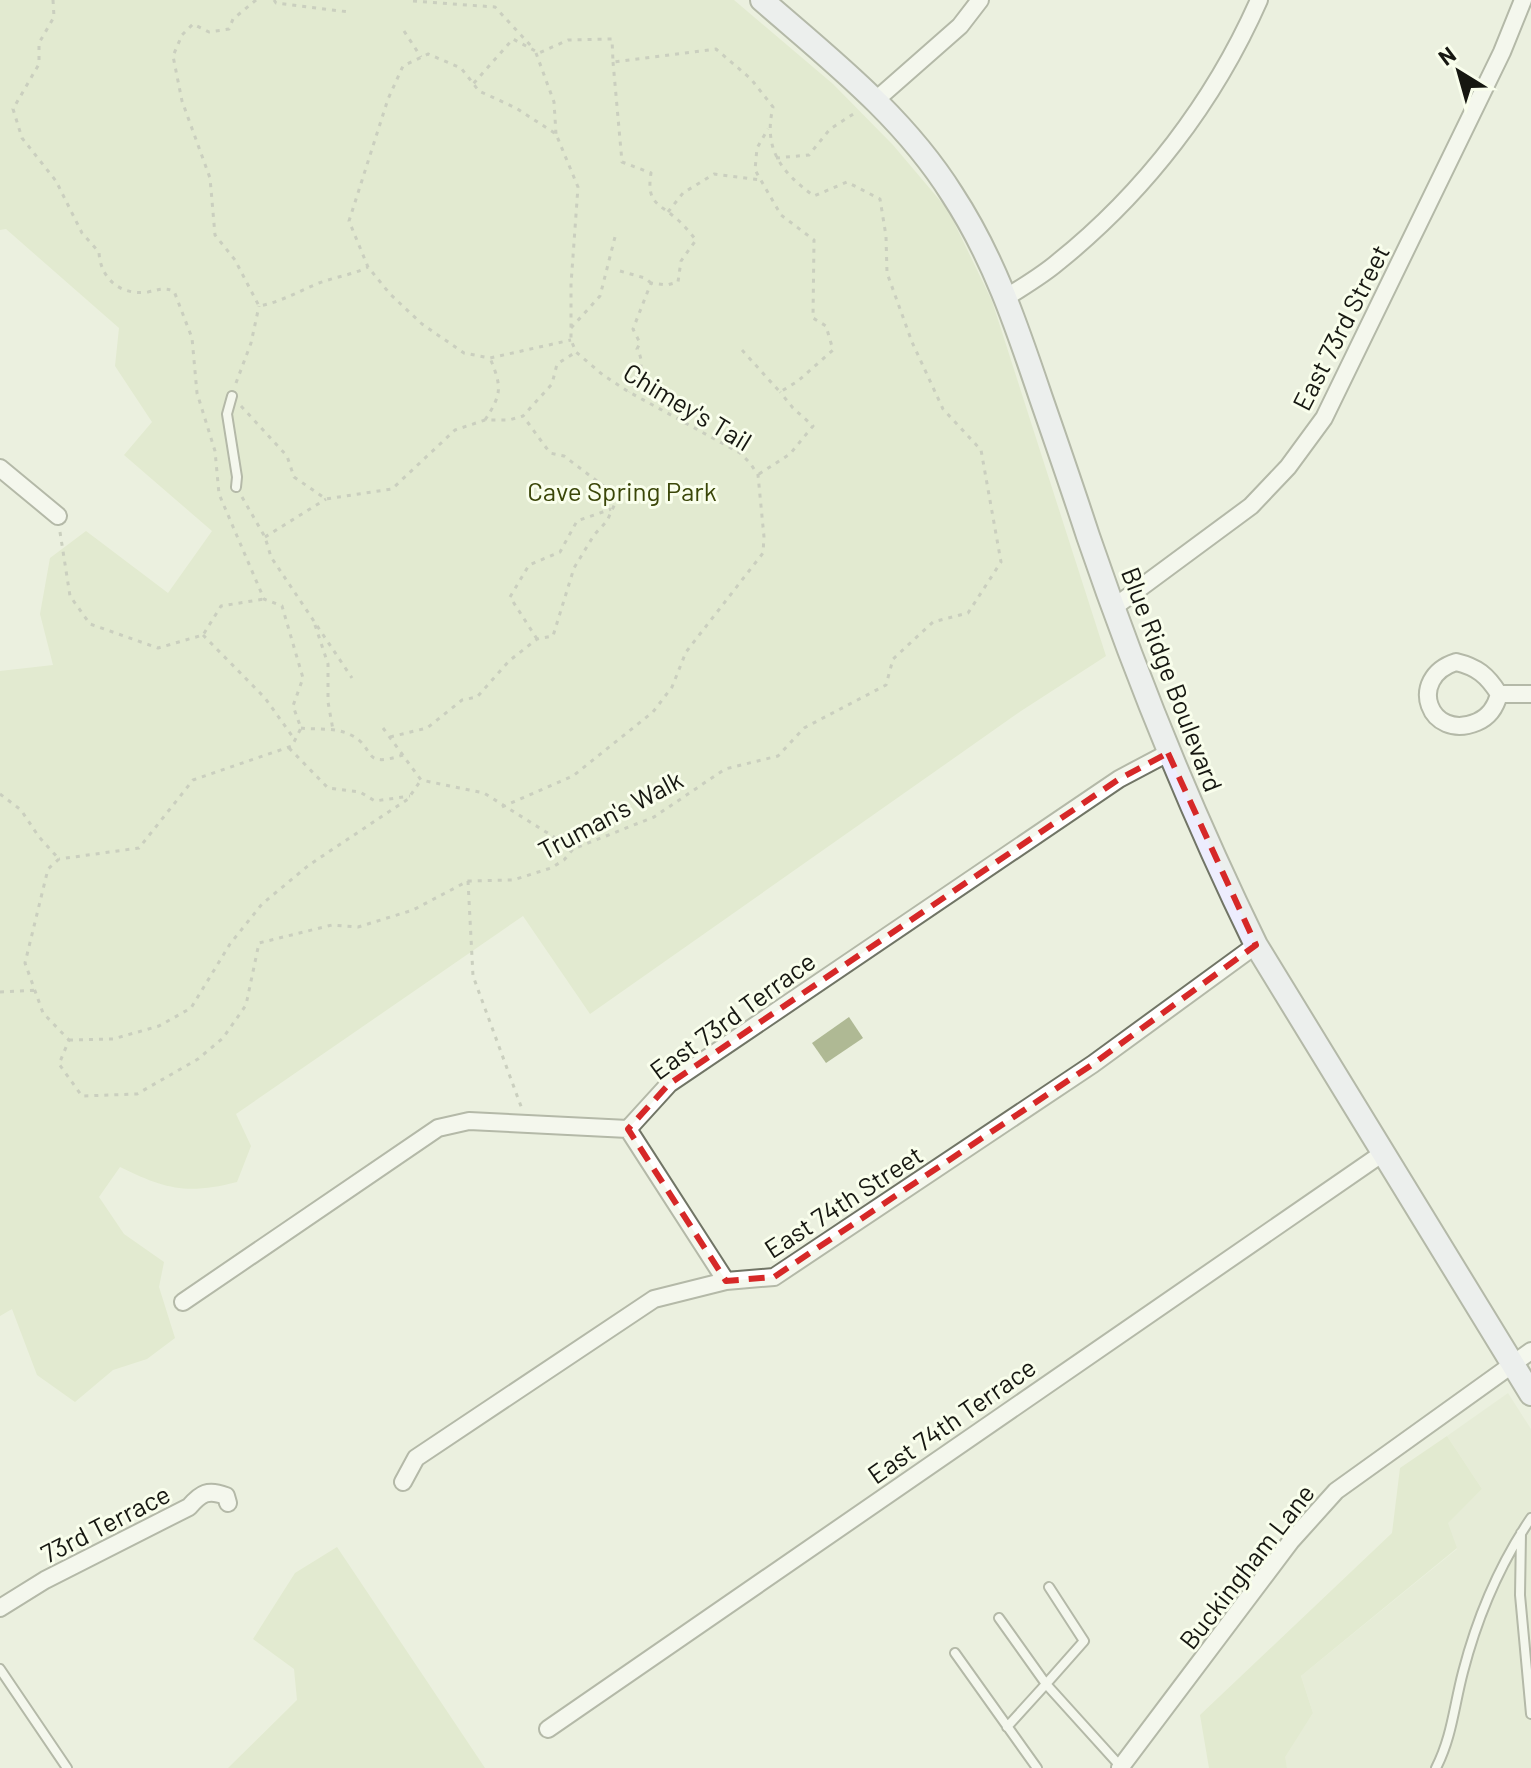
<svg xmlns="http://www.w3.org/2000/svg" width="1531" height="1768" font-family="Barlow,sans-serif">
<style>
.built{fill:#e0e7cf}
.green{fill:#d7e2be}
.building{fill:#afb994}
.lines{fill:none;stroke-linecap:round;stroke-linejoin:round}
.lane-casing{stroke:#717566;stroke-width:12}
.street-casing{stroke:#717566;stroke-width:20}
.secondary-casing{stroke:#717566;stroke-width:26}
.path{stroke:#a3a699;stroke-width:3;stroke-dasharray:4 6;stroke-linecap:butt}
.lane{stroke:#fff;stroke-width:8}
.street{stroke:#fff;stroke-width:16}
.secondary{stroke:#ededfe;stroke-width:22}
.marked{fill:none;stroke:#d62828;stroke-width:6;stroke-dasharray:16 10;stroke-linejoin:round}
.labels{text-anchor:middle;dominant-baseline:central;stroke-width:6;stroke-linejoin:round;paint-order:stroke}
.street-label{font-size:26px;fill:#161711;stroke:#f9feec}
.park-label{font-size:26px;fill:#3a4608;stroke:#f9feec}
</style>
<rect width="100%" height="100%" fill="#ebf0df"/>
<path class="built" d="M1508,1393L1531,1429V1768H1287L1284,1757L1313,1713L1301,1676L1457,1549L1447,1523L1482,1489L1447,1436Z"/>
<path class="green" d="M0,0H734L833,84L893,145L948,210L992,301L1106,656L1021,711L590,1014L523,916L236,1114L251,1146L237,1182C187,1195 165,1189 120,1167L99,1197L124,1234L164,1262L159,1287L175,1338L147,1359L113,1370L75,1402L37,1375L12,1309L0,1316V671L53,665L40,614L50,558L86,531L168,593L212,531L124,455L152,422L115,366L119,328L6,229L0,230Z
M1447,1436L1482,1489L1448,1523L1457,1548L1301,1676L1313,1713L1285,1757L1287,1768H1209L1200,1715L1392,1533L1400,1468Z
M337,1547L485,1768H228L297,1700L294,1669L253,1639L295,1573Z"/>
<path class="building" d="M849,1017L863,1038L826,1063L812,1043Z"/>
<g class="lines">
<defs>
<path id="lane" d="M232,396L227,414L237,477L236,487
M1521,1533L1520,1595L1531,1714
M999,1618L1046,1684L1084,1641L1049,1587
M955,1653L1037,1768
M0,1669L67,1768
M1007,1727L1046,1684L1121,1767
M1436,1768C1452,1737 1454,1706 1463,1672C1477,1618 1500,1564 1531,1518"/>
<path id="street" d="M877,99L960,26L980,0
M1007,297C1024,286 1043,275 1058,262C1145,192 1214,102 1259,0
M0,468L58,516
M1113,608L1251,506L1288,467L1324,418L1502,52L1523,0
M1456,662C1477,667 1487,675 1499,694C1496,706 1489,717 1477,722C1429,742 1406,678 1456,662Z
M1499,694H1531
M628,1129L726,1281
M183,1302L438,1128L469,1121L628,1129L669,1084L1119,779L1168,753
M403,1482L416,1458L654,1299L726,1281L774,1277L1093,1064L1256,945
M0,1608L45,1580L189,1507C201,1493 208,1489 226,1496L228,1503
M548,1729L1383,1153
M1120,1768L1291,1541L1336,1491L1531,1351"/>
<path id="secondary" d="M762,0C831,60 903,116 952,194C994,258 1017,327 1041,398C1057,444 1073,490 1088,536C1136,676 1191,812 1256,945L1531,1394"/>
</defs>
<use href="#lane" class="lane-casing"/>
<use href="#street" class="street-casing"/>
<use href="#secondary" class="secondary-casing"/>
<path class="path" d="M53,0L54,17L39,43V64L13,109L22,138L56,181L82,233L99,252C100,278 120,296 148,292C159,290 162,287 174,291L192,338L197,393L215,451L219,494L264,599L282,606L303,678L293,706L301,728L292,746L193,780L139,848L59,859
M256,0L233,19L229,29L209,32L193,24L182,35L173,56L182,101L210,178L215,235L235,260L259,306C281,302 299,291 319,283C335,277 352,275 368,267
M274,0L276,3L349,12
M413,1L495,7L532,47
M404,31L421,57
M536,53L554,102L556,134
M613,62L622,162L651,173C646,204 659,203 678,220C685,226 691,234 696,240L681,261L678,282L667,285L651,283L633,329L640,343L637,349C647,366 637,377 629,392
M776,158L809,155L830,129L858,111
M668,212L683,193L714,174L761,180
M620,271L645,278L651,283
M571,328L600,296L616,233
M742,350L780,392L798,381L833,350L826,326L813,318L814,240L781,215L755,170L757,148L768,129
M236,383L251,343L259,306
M241,406L287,456L294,477L326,499L392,489L455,430L485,420H509L523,416L552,384L557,364L576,352
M485,420C502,394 502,387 490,358
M759,474L790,454L813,426L793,408L780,392
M242,497L265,537L271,557L352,678
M60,532L70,596L90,624L158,648L203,635L221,606L264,599
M265,537L326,499
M315,625L328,664V702L333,730
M203,635L265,698L295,740
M537,639L510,597L529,565L560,552L577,521L611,509
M301,728C317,730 336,727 351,735C377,748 360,769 403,755
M383,728L421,780L484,793L573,849
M390,737L427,728L462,700L477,697L509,661L537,639L553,636L574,568L594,535L607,521L618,497L564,456L550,453L523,416
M289,748L328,788L360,792L375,801L410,796
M0,794L21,810L39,837L59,859
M502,807L573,776L653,712L672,687L686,652L763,553L764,537L758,475L750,463L740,453L629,392L603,375L576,352L571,340V284L578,187L556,134L516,108L479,91L461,68L428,54L403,66L388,99L349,221L368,267L390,294L422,324L464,353L490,358L571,340
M59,859L48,869L25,963L43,1013L69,1040L59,1064L82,1096L137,1094L198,1059L223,1038L246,1005L259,943L332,925L358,927L413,910L468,881L513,880L551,868L564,860L573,849L654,817L725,769L778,756L804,728L886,685L893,659L933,622L968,613L1001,562L981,450L943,409L912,342L887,273L886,236L880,199L847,182L814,196C781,172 763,149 773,107L751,79L716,49L613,62L612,39L568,40L539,53L513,39L473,84
M468,881L473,976L522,1109
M0,992L37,990
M69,1040L113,1039L159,1026L191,1008L230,944L262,904L309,865L408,799L421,780"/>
<use href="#lane" class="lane"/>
<use href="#street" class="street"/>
<use href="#secondary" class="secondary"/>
</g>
<path d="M0 0H1531V1768H0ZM1168,753L1256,945L1093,1064L774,1277L726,1281L628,1129L669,1084L1119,779Z" fill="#ebf0df" fill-opacity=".55" fill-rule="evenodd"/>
<path class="marked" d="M1168,753L1256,945L1093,1064L774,1277L726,1281L628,1129L669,1084L1119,779Z"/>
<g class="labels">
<g class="street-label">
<text transform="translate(1340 327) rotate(-63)">East 73rd Street</text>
<text transform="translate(688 406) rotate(31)">Chimey's Tail</text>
<text transform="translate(1173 679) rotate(69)">Blue Ridge Boulevard</text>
<text transform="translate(610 814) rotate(-28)">Truman's Walk</text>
<text transform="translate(732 1015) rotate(-36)">East 73rd Terrace</text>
<text transform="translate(843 1201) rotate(-33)">East 74th Street</text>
<text transform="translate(951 1420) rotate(-35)">East 74th Terrace</text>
<text transform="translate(105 1523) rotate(-27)">73rd Terrace</text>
<text transform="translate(1246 1566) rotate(-52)">Buckingham Lane</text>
</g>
<g class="park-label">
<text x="622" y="490">Cave Spring Park</text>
</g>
</g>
<g transform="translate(1459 72) rotate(323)" stroke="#f9feec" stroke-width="6" paint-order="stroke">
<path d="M0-6L14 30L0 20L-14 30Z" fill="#161711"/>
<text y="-12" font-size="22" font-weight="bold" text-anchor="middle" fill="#161711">N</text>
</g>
</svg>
